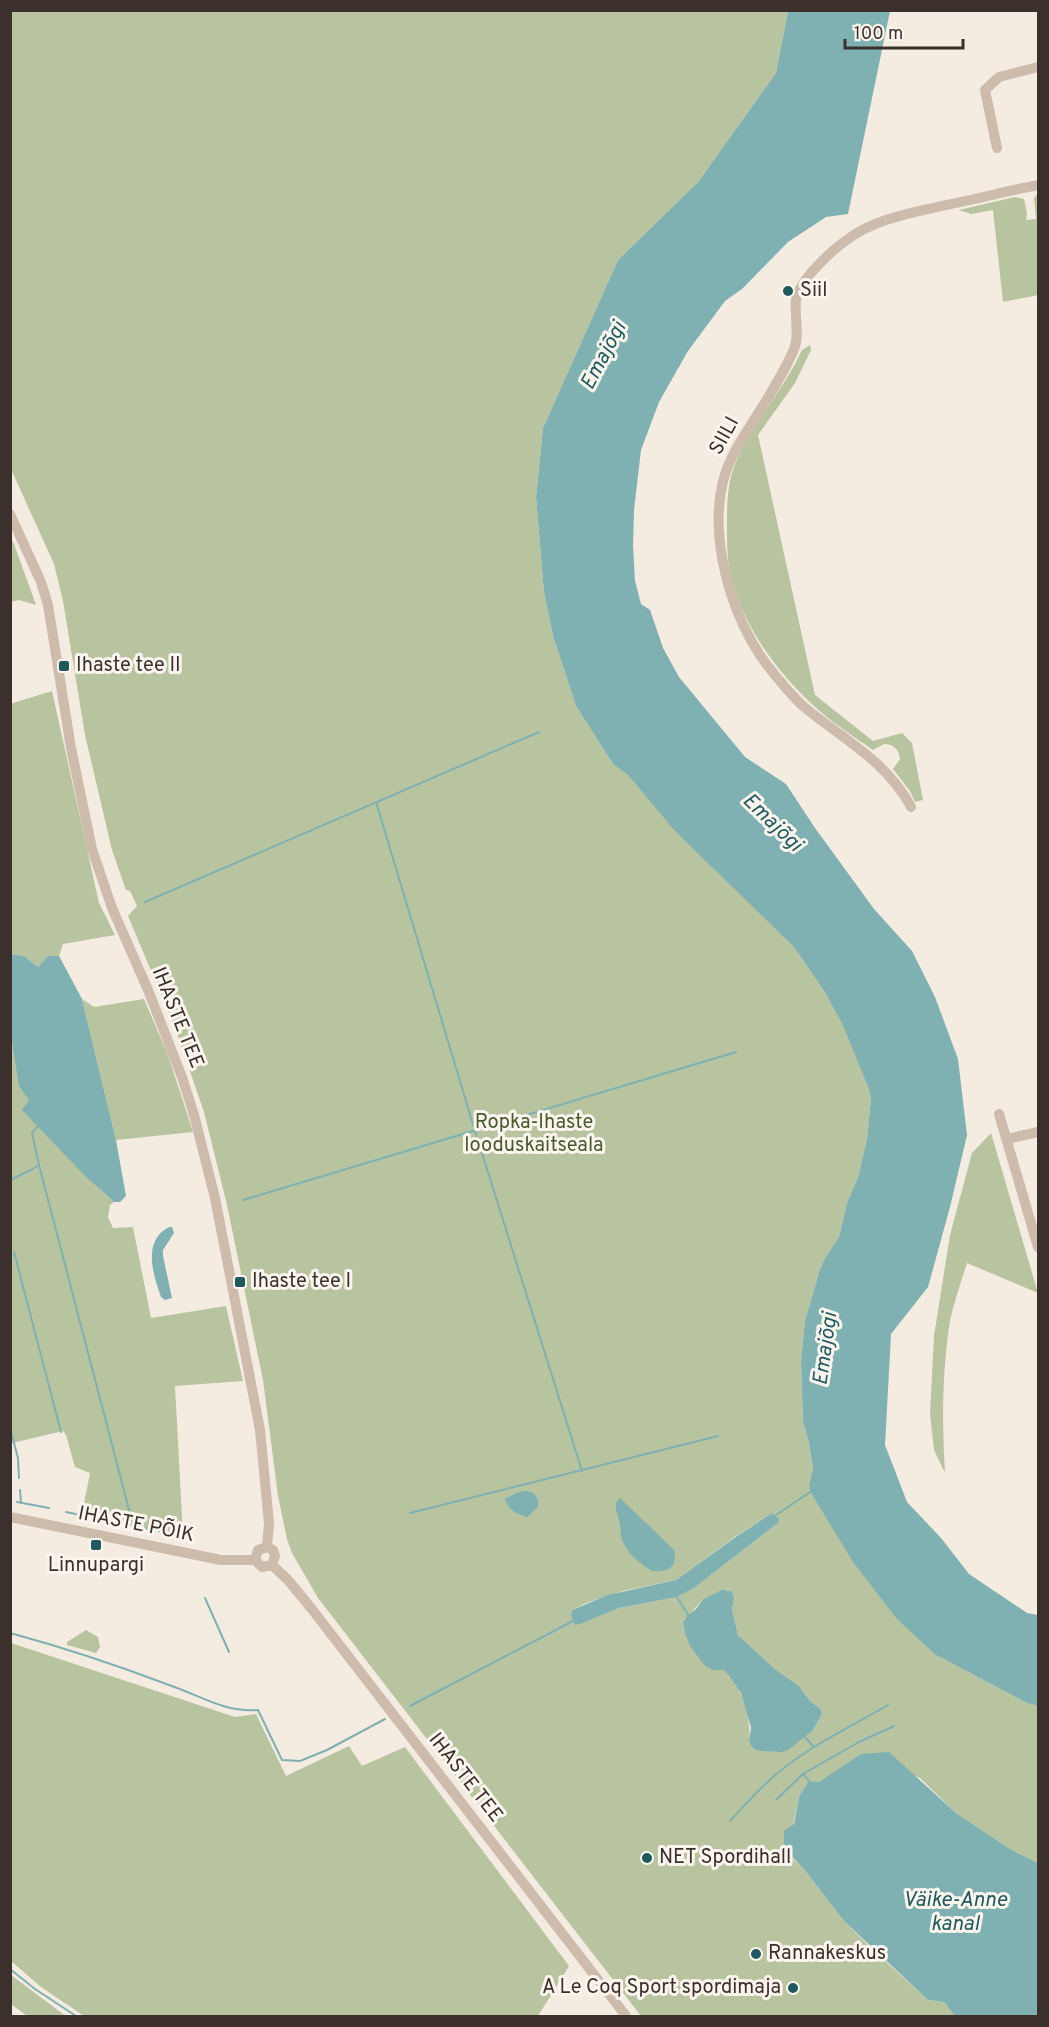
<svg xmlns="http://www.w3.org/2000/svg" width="1049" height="2027" font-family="Overpass,sans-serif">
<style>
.green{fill:#b8c4a0;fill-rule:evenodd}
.water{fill:#7fb0b2}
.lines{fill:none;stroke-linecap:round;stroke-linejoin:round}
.stream{stroke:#7fb0b2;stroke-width:2}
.minor{stroke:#cdbbac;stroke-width:10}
.poi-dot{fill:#1f5a5e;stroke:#fbf5ee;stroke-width:2}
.labels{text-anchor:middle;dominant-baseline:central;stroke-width:6;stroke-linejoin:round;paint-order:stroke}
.poi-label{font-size:20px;fill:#3b302b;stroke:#fbf5ee;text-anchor:start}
.street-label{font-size:20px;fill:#3b302b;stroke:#fbf5ee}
.park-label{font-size:20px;fill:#4a5a2e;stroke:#fbf5ee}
.water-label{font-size:21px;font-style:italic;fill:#1f5a5e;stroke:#fbf5ee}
</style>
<rect width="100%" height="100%" fill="#f4ebe1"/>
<path class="green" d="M10,11H788L776,73L698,182L618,260L543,428L536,497L544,592L553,636L576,706L613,764L629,776L794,947L826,994L844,1025L868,1087L871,1098L867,1139L858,1177L847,1203L839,1237L825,1258L820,1269L805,1321L801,1361L803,1422L809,1443L813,1469L809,1484L936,1655L1027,1703L1038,1706V1863L1010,1849L956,1813L920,1778L861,1754L799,1797L787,1854L803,1868L844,1921L873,1950L928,2000L944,2002L955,2016H641L318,1598L292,1553L287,1539L278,1496L263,1380L227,1205L204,1112L174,1025L128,916L137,906L130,891L126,890L112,850L85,735L63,601L54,564L11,469ZM772,1513L778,1523L694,1588L677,1597L619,1608L574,1625L571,1615L572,1610L586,1603L623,1591L676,1580L736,1536ZM723,1589L728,1590L734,1598L732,1609L738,1635L775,1669L799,1686L811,1702L820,1708L822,1714L813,1730L804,1736L749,1740C752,1722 741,1684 727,1672C723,1669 718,1670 713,1670C699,1655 686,1643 683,1622L703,1599Z
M1038,193V295L1003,302L993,210L971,214L959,210L1015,197L1024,199L1027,213L1026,220L1036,219L1034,198Z
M810,345L811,350L795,383L758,435L815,695L873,741L902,733L912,743L923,800L915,802L910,791L893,769L900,759C899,750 894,744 884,744L873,750C856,738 837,726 821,712C781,678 744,629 731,577C727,561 727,544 727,527C727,506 727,484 735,464C751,425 784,390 802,350Z
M10,537L14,544L36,605L19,600L11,602Z
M52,691L99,903L115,935L63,944L59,956H48L38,967L24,956L11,954L10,704Z
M82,999L94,1007L144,999L168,1055L193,1132L116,1140Z
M11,1024C14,1038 13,1052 17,1065C32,1122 71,1165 114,1202L110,1205L108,1217L113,1228L133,1227L151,1318L226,1306L243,1381L175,1386L183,1536L82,1514L90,1473L75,1467L66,1435L63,1431L12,1443L11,1449Z
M991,1133L1038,1293L967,1263C961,1282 954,1302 950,1321C942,1372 942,1422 945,1473L934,1450L930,1414L934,1336L950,1235L972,1153Z
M86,1630L98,1637L100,1647L96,1653L67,1645V1642Z
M11,1643L235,1717L256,1714L286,1776L349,1746L362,1766L405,1747L569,1966L538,2016H84L41,1987L11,1961Z
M11,1975L63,2014L68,2016H27L11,2004Z"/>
<path class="water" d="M788,11H890L848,214L826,217L788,242L742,289L725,301L688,351L659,402L641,450L634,510L633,545L635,581L641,604L650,610L663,648L679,677L745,757L786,784L815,828L874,909L912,951L935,997L958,1059L967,1135L950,1207L928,1287L891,1334L885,1445L907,1502L941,1538L969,1574L1027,1613L1038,1615V1706L1027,1703L936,1655L897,1619L853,1562L810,1491L809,1484L813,1469L809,1443L803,1422L801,1361L805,1321L820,1269L825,1258L839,1237L847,1203L858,1177L867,1139L871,1098L868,1087L843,1025L826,994L794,947L675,831L629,776L613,764L576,706L553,636L544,592L536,497L543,428L618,260L698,182L776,73Z
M10,954L24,956L38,967L48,956H59L82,999L116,1140L126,1196L120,1202H114L86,1177L22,1110L29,1100L19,1086L13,1048L10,1024Z
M169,1227H172L174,1233L163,1250V1256L172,1298L165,1300L161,1297C153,1274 142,1241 169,1227Z
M527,1491L534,1493L538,1500V1507L527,1517C517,1514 508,1510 505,1499L518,1492Z
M620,1498L674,1550C678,1568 668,1572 652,1571C640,1564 627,1553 622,1540C620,1533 621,1526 619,1520C617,1510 612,1506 620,1498Z
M772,1513L779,1519L778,1523L694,1588L677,1597L619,1608L580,1624L574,1625L571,1615L572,1610L608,1595L676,1580L737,1536Z
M723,1589L732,1592L734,1598L732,1609L738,1635L775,1669L799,1686L811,1702L820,1708L822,1714L813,1730L788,1750L782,1752L762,1751L756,1750L751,1746L749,1740L751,1728L741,1693L728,1674L723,1670H713L705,1666L690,1646L685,1633L683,1622L688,1615L696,1609L703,1599Z
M889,1752L956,1813L1010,1849L1038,1863V2016H955L944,2002L928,2000L844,1921L803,1868L784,1849V1831L794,1824L799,1797L809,1781L819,1782L861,1754Z"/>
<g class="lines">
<path class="stream" d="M376,802L475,1131L582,1471
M145,902L539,732
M10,947L11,954
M39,1165L133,1525
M10,1181C19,1174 30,1172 39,1165L32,1133L38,1126
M243,1200L736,1052
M14,1252L61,1432
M10,1428L18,1458L19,1478
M20,1490L21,1503
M17,1502L49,1508
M66,1512L183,1536
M410,1513L718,1436
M776,1515L813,1490
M677,1597L688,1615
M205,1598L229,1652
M10,1633C62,1647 119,1666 169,1685C199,1695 225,1713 258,1710L282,1760L300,1761L327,1750L385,1719
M410,1706L575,1620
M804,1736L814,1747
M803,1774L859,1742L894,1726
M776,1800L803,1774L809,1781
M730,1821C744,1806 758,1790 773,1777C807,1747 849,1728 888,1705
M10,1969L35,1989L76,2016"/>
<path class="minor" d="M997,148L985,90L999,77L1038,67
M10,514L41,582L48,605L71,748L92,849L112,908L148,990L182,1077L194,1115L215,1198L260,1430L269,1523L267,1547
M911,807C887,761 841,738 803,706C791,695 771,671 762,658C726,606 702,514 733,455C752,420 778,387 794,349C800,335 794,315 796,300C799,280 832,250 848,239C877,218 912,213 946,205C977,199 1007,191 1038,185
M999,1114L1038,1247
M1007,1139L1038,1132
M10,1517L221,1560H255
M267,1547L258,1550L255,1560L262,1567L272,1565
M267,1547L273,1550L275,1556L272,1565
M272,1565L288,1580L311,1608L626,2016"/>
</g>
<g class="poi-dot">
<circle cx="788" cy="291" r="6"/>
<rect x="58" y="660" width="12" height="12" rx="3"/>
<rect x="234" y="1276" width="12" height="12" rx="3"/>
<rect x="90" y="1539" width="12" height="12" rx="3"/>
<circle cx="647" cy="1858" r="6"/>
<circle cx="756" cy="1954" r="6"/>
<circle cx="793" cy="1988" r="6"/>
</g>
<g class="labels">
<g class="poi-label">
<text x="800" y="291">Siil</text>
<text x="76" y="666">Ihaste tee II</text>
<text x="252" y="1282">Ihaste tee I</text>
<text x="96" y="1566" text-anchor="middle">Linnupargi</text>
<text x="659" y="1858">NET Spordihall</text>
<text x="768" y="1954">Rannakeskus</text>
<text x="781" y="1988" text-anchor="end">A Le Coq Sport spordimaja</text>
</g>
<g class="street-label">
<text transform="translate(725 436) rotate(-61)">SIILI</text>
<text transform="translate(177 1018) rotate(68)">IHASTE TEE</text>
<text transform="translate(136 1525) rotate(11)">IHASTE PÕIK</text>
<text transform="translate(465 1778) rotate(52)">IHASTE TEE</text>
</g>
<g class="park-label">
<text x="534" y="1123">Ropka-Ihaste<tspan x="534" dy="23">looduskaitseala</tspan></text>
</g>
<g class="water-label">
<text transform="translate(604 356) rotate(-62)">Emajõgi</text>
<text transform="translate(772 823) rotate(44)">Emajõgi</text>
<text transform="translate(826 1349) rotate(-82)">Emajõgi</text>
<text x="955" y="1900">Väike-Anne<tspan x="955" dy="24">kanal</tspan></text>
</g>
</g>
<rect width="1049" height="2027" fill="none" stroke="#3b302b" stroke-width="24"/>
<path d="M845 39v9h118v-9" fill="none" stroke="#3b302b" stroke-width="3"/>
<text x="854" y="39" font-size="18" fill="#3b302b" stroke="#fbf5ee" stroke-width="4.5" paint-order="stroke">100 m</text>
</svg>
